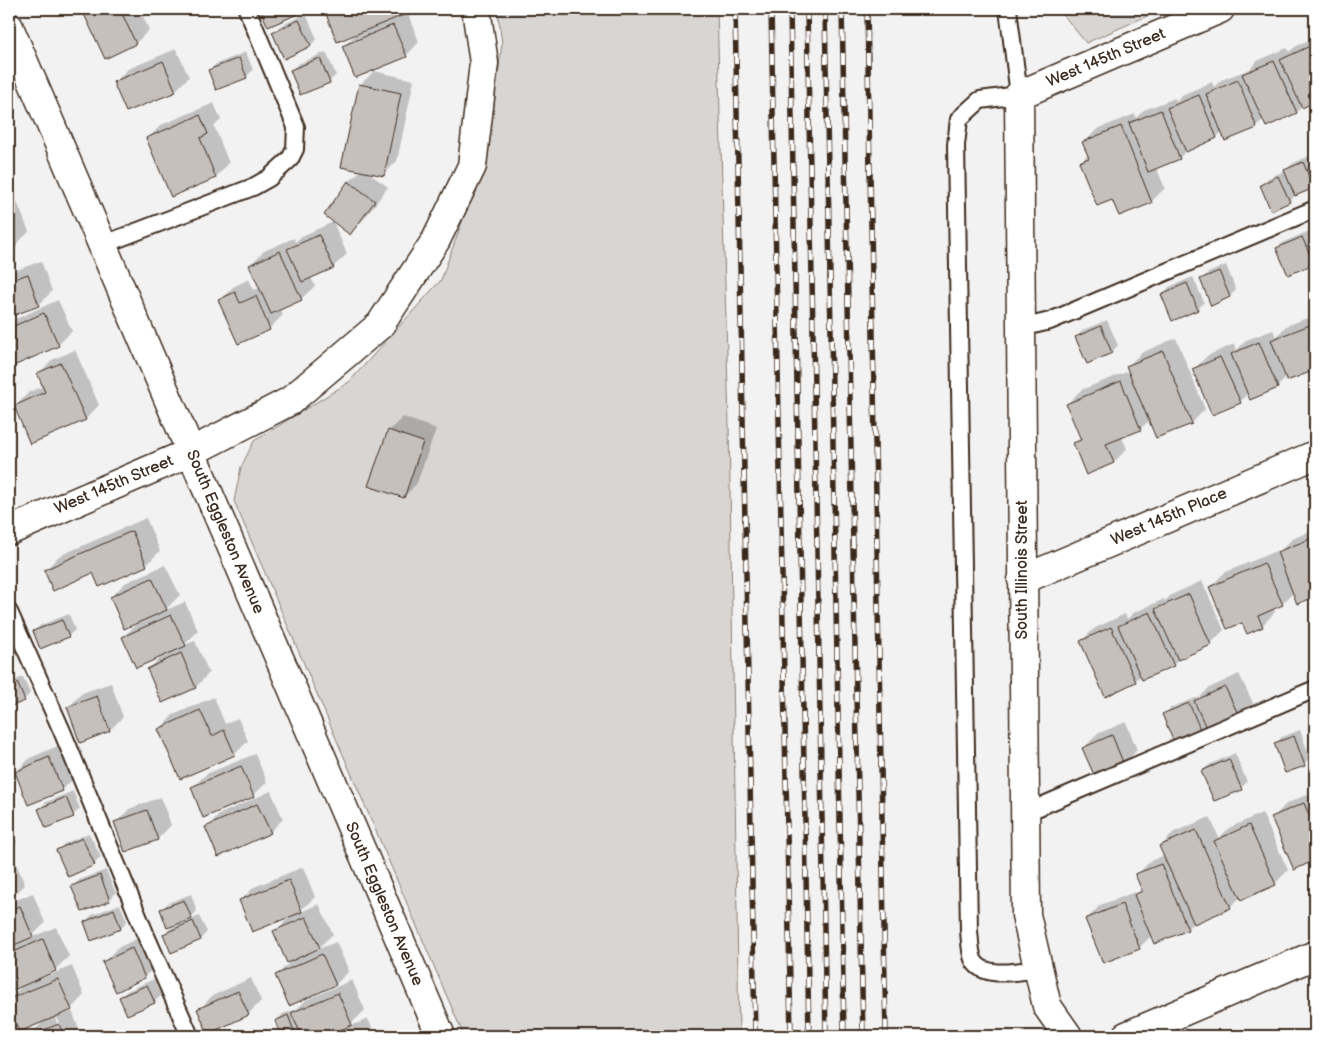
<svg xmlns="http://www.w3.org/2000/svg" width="1324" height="1045" font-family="'Balsamiq Sans',sans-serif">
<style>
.green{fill:#d8d5d2;stroke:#8a8078}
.shadow{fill:#0003}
.building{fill:#c6c0bd;stroke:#3b2a1e}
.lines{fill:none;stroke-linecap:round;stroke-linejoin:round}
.service-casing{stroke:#3b2a1e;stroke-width:20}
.minor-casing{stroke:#3b2a1e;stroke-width:31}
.service{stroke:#fff;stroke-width:16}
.minor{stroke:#fff;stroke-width:28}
.rail-casing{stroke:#3b2a1e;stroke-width:5.5}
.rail{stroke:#fff;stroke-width:4;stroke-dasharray:11;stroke-linecap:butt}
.labels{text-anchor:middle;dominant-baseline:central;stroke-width:4.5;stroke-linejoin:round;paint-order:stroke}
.street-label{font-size:16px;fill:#3b2a1e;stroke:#fff}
</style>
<rect width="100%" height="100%" fill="#f3f2f2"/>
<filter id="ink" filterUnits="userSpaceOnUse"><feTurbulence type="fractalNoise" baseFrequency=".02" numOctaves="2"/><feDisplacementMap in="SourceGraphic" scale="10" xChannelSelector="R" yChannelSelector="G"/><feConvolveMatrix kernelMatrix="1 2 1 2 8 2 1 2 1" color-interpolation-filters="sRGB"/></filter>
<g filter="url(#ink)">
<path class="green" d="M497,9H717L729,424L739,1036H464L234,501L241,467L254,441L349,382L441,280L488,150L502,43Z
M1061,9H1163L1086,43L1061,12Z"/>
<path class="shadow" d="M88,9H140L149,30L136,43L85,13Z
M261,9H303L299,12L268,26Z
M325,9H409L407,11L419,42L406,56L343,47L357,33Z
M306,14L317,39L311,45L274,33L280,26Z
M1315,37V101L1302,106L1297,112L1266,125L1264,119L1256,126L1223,131L1217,137L1187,150L1179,158L1156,167L1165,188L1151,202L1113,198L1080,163L1088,154L1084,143L1097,129L1135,114L1136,118L1144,110L1175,98L1176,101L1182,95L1212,82L1214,87L1221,80L1250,69L1257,61L1287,48L1289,52L1295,47Z
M176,49L189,77L175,91L115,82L128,69Z
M246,52L253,70L246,77L209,71L216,64Z
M326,52L336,75L329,82L291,70L298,64Z
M374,71L414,80L397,161L383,175L366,171L388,187L364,219L350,233L349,182L361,170L360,85Z
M214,103L221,120L214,126L229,163L216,177L172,196L148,138L161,125Z
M1309,156L1315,170V185L1314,187L1296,195L1289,201L1261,185L1268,178L1285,171L1292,164Z
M16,199L29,232L15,245L9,248V201Z
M333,222L347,254L333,267L311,277L315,286L301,299L280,309L283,315L269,329L220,300L233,287L249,279L254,290L260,288L250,265L264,251L294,238L295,242L302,236Z
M1309,231L1315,246V261L1313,263L1278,248L1284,242Z
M41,261L52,291L39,305L9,316V273Z
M1226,265L1236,290L1230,296L1201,280L1208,273Z
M1193,277L1204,302L1198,309L1173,319L1163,294L1169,287Z
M58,300L72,331L58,345L9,366V322Z
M1315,315V368L1288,379L1287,377L1277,387L1248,393L1240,402L1193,370L1207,356L1234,344L1237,350L1246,340L1273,330L1276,337L1286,326Z
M1107,320L1118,345L1112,352L1087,362L1077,337L1083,330Z
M1176,338L1205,409L1192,423L1157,437L1150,420L1140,429L1122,437L1127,449L1114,462L1074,444L1081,437L1067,404L1081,390L1129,371L1128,366L1141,353Z
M75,350L99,405L86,419L31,442L15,406L29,392L44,386L39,373L52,360Z
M403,417L436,429L417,483L404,497L389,431Z
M146,518L160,551L146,565L94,571L45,570L59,556Z
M1315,529V596L1298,603L1294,592L1282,604L1273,608L1275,612L1262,626L1243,621L1210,587L1224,573L1278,550L1279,552L1292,539Z
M165,565L180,595L164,611L185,602L198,631L184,645L195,641L209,673L196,687L163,701L149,669L163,655L123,637L140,621L111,597L125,583Z
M1202,581L1224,630L1210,644L1181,657L1173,665L1141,675L1135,681L1081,641L1095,628L1125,614L1127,619L1133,613L1164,599L1165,601L1171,595Z
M69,614L75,630L68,636L34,631L41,625Z
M9,644L16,659L9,666Z
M1239,674L1253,703L1239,717L1201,733L1164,715L1170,708L1196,698L1197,700L1209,688Z
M23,677L30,693L24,700L9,706V683Z
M111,683L123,717L110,730L69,707L82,693Z
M214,697L225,724L238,718L248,741L235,754L160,729L173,715Z
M1126,722L1137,750L1124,764L1084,748L1097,734Z
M1300,730L1310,758L1304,764L1276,743L1282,737Z
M62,744L76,776L62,790L16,772L30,758Z
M1235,753L1247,782L1241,788L1202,771L1209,765Z
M255,754L267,782L253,796L193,787L206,774Z
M73,791L80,809L73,815L46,826L39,809L46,802Z
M271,791L283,819L270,832L207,828L220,814Z
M1315,791V859L1295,868L1273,818L1286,804Z
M161,797L171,825L158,839L126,850L116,823L129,809Z
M1262,813L1288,870L1275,884L1241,897L1230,907L1194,922L1187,929L1152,935L1139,948L1087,919L1100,905L1135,892L1136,894L1143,888L1137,875L1150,861L1165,855L1161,846L1174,832L1210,817L1219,838L1229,828Z
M9,825L17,843L9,851Z
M89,833L101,857L94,864L57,851L64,844Z
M13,856L25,885L9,900V858Z
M303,867L315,897L298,913L319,904L333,934L316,950L336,942L349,971L336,984L277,975L293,959L275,932L292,914L241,900L254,887Z
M106,870L116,893L109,900L73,887L79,880Z
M33,893L45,923L30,938L56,927L69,956L55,970L39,977L40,979L72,966L84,995L67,1013L72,1011L82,1036H65L57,1017L55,1018L62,1036H28L45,1020L20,1030L9,1003V999L24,984L9,990V903Z
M191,894L197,911L188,921L199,916L207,932L200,939L165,935L171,928L185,922V920L162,910L168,903Z
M120,904L127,921L121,928L92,939L85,922L92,915Z
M145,935L158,964L144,977L104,962L117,948Z
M251,978L261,1001L248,1014L199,1010L212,996Z
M154,979L161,996L154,1002L121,997L127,991Z
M352,980L365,1010L348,1027L368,1019L376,1036H325L326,1035L303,1036L299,1028L295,1033L283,1036L276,1021L283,1014L294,1010L295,1011L306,1000Z"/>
<path class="building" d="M91,9H120L136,44L105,59L83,12Z
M260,9H298L300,13L268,27Z
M324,9H403L406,14L337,42Z
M299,20L311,46L284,59L272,32Z
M393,25L407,57L355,78L342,46Z
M1312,45L1315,52V102L1302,108L1280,60Z
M239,58L247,78L216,90L208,70Z
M320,58L330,83L300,95L290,70Z
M163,61L176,92L126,112L113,82Z
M1274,61L1297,113L1266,127L1242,74Z
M1238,80L1257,128L1225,141L1206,94Z
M359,84L401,93L384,176L341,167Z
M1199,95L1217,138L1186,152L1167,108Z
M1161,110L1180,159L1148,172L1129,123Z
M200,115L208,134L200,138L216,178L171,197L146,138Z
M1121,126L1152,203L1119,216L1112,200L1097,206L1079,162L1089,158L1082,142Z
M1303,162L1314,188L1295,196L1284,170Z
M1278,176L1290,202L1271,211L1260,185Z
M348,181L375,201L350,235L324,215Z
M9,228L16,246L9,249Z
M319,235L334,268L302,282L287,249Z
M1302,237L1314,264L1288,275L1276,248Z
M280,251L302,300L271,314L249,265Z
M1219,271L1230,297L1211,306L1200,279Z
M28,274L39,306L9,317V281Z
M1187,283L1198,310L1172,321L1161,294Z
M235,292L240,303L256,296L270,330L238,344L218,300Z
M44,313L59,346L9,368V328Z
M1315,323V370L1287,381L1271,340Z
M1101,326L1112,353L1087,364L1075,337Z
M1259,342L1278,388L1250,400L1231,354Z
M1163,351L1192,424L1156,438L1126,366Z
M1220,357L1241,403L1212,415L1192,369Z
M61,363L86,420L30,444L14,406L45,392L37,373Z
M1121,381L1141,430L1106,444L1114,463L1086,475L1073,443L1081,440L1066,404Z
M388,430L423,442L404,498L368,486Z
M132,531L147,566L99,587L93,573L53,591L44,570Z
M1310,539L1315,551V582L1313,583L1315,590V597L1297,604L1277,552Z
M1264,563L1283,605L1258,616L1263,627L1247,634L1242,623L1227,629L1209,587Z
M152,578L167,610L124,629L110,597Z
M1189,594L1211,645L1178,660L1155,609Z
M1150,612L1174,666L1142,680L1118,626Z
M171,615L186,646L136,668L122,637Z
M62,620L69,637L40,649L33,631Z
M1111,627L1136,682L1105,697L1080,641Z
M181,653L196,688L162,703L147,669Z
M17,682L25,701L9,707V686Z
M1225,687L1240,718L1208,732L1194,701Z
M97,696L110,731L80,743L67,707Z
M1189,703L1202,734L1175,745L1162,714Z
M200,710L212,736L224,730L235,755L180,779L158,729Z
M1112,735L1124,765L1095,777L1082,748Z
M1294,736L1305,766L1285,773L1274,743Z
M49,757L63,791L28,805L15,772Z
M1229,759L1242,790L1214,801L1201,771Z
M241,766L254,797L203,818L191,787Z
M66,797L74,817L46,828L38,809Z
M1304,803L1315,829V860L1294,870L1271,817Z
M257,804L271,833L218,857L205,827Z
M147,810L158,840L125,852L114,822Z
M1249,825L1276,885L1241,900L1214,841Z
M1196,830L1231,908L1194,924L1159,846Z
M82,838L95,865L68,877L56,850Z
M1161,864L1188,930L1154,944L1134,895L1142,891L1135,874Z
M100,875L110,901L82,912L71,886Z
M289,880L302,912L252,932L239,900Z
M184,900L192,919L167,928L160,909Z
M1122,904L1140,949L1103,963L1085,919Z
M20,906L33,937L9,947V910Z
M114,909L121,929L91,941L84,922Z
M306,917L320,948L287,963L273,931Z
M193,921L201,940L171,953L163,934Z
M43,939L56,971L9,992V954Z
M132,948L145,978L116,992L102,962Z
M322,954L336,985L289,1006L275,975Z
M58,979L72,1010L19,1032L9,1006V999Z
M147,985L155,1003L127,1015L119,997Z
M238,991L249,1015L208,1034L197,1009Z
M338,993L352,1025L326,1036H302L291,1013Z
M288,1015L295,1034L289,1036H281L275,1021Z
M59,1024L64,1036H28Z"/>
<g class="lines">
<defs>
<path id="service" d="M1008,9L1019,95L980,100L959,119L956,145L969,931C970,939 970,951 973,959C981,980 1021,971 1038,969
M102,245L253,187L269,178L290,159L295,149L296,127L247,9
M1021,328L1050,321L1315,209
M9,612L62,731L147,938L190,1036
M1025,813L1315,689"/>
<path id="minor" d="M9,27L441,1036
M9,531L191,452L290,401L380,325L436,240L472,166L484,63L476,9
M1022,580L1315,455
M1068,1036L1047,1006L1026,915L1019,95L1220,9
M1126,1036L1315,955"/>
</defs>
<use href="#service" class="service-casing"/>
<use href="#minor" class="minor-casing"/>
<use href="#service" class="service"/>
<use href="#minor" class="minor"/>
<defs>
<path id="rail" d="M735,9L755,1036
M771,9L791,1036
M790,9L809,1036
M807,9L826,1036
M825,9L844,1036
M842,9L863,1036
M867,9L886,1036"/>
</defs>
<use href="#rail" class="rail-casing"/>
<use href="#rail" class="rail"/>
</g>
</g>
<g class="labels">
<g class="street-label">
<text transform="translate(1106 58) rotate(-23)">West 145th Street</text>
<text transform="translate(114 485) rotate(-23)">West 145th Street</text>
<text transform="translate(1169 517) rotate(-23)">West 145th Place</text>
<text transform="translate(225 532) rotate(67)">South Eggleston Avenue</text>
<text transform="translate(1022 570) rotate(-90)">South Illinois Street</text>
<text transform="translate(384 904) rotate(67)">South Eggleston Avenue</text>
</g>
</g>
<rect width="1324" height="1045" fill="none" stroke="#fff" stroke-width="30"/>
<rect x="15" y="15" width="1294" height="1015" fill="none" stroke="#3b2a1e" stroke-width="2" filter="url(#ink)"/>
</svg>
